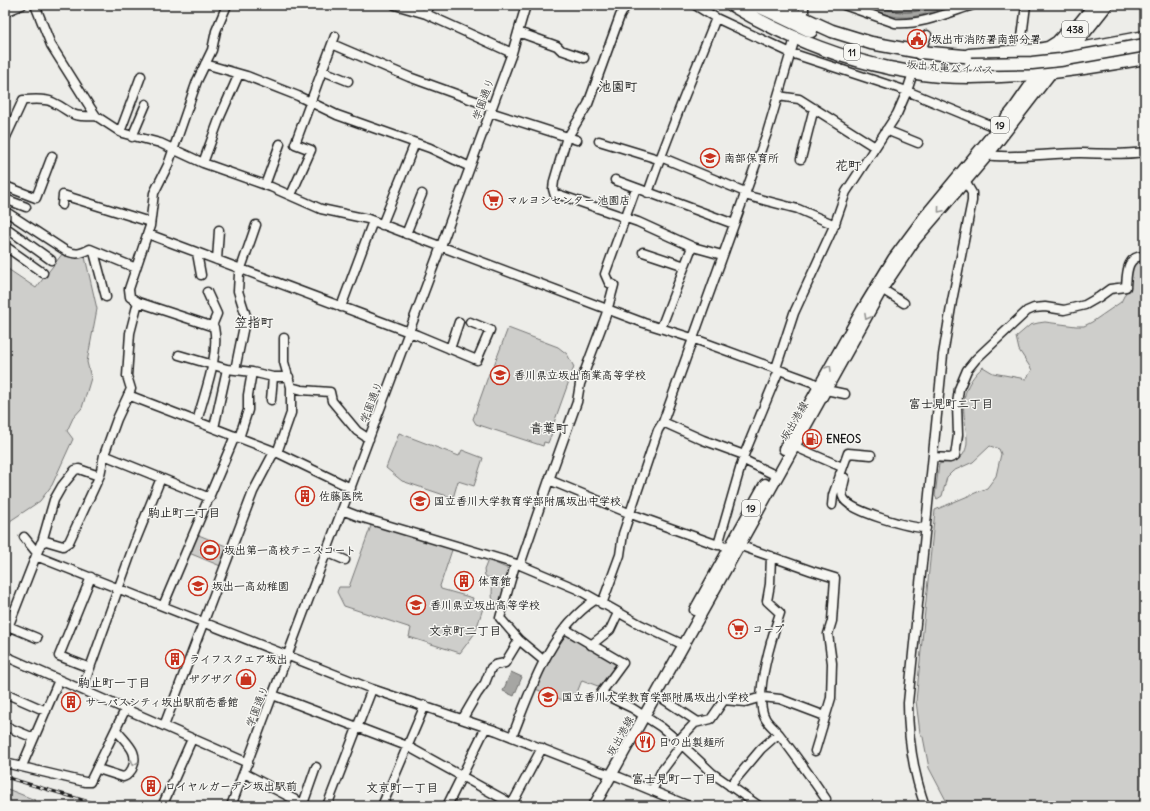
<svg xmlns="http://www.w3.org/2000/svg" width="1150" height="811" font-family="Delius,'Klee One',sans-serif">
<style>
.green{fill:#cececb;stroke:#757574}
.water{fill:#a6a6a3;stroke:#6f6f6d}
.lines{fill:none;stroke-linecap:round;stroke-linejoin:round}
.shore{stroke:#535352;stroke-width:1}
.minor-tunnel{stroke:#c3c3c0;stroke-width:8;stroke-dasharray:8 4;stroke-linecap:butt}
.minor-casing{stroke:#1c1c1c;stroke-width:11}
.major-casing{stroke:#1c1c1c;stroke-width:13}
.highway-casing{stroke:#1c1c1c;stroke-width:15}
.minor{stroke:#f6f6f2;stroke-width:8}
.major{stroke:#f6f6f2;stroke-width:10}
.highway{stroke:#f6f6f2;stroke-width:12}
.rail-casing{stroke:#1c1c1c;stroke-width:3}
.rail{stroke:#f6f6f2;stroke-width:1.5;stroke-dasharray:4.5;stroke-linecap:butt}
.highway-bridge-casing{stroke:#1c1c1c;stroke-width:15;stroke-linecap:butt}
.highway-bridge{stroke:#f6f6f2;stroke-width:12}
.oneway{stroke:#949492}
.labels{text-anchor:middle;dominant-baseline:central;stroke-width:3;stroke-linejoin:round;paint-order:stroke}
.shield{fill:#f6f6f2;stroke:#5d5d5c;stroke-width:1}
.shield-label{font-size:10px;font-weight:bold;fill:#1c1c1c}
.poi-label{font-size:11px;font-weight:bold;fill:#1c1c1c;stroke:#f6f6f2;text-anchor:start}
.street-label{font-size:11px;fill:#1c1c1c;stroke:#f6f6f2}
.neighbourhood-label{font-size:12px;font-weight:bold;fill:#1c1c1c;stroke:#f6f6f2}
.quarter-label{font-size:13px;font-weight:bold;fill:#1c1c1c;stroke:#f6f6f2}
</style>
<rect width="100%" height="100%" fill="#edede9"/>
<filter id="ink" filterUnits="userSpaceOnUse"><feTurbulence type="fractalNoise" baseFrequency=".025" numOctaves="2"/><feDisplacementMap in="SourceGraphic" scale="8" xChannelSelector="R" yChannelSelector="G"/><feConvolveMatrix kernelMatrix="1 2 1 2 8 2 1 2 1" color-interpolation-filters="sRGB"/></filter>
<g filter="url(#ink)">
<path class="green" d="M66,249L85,257L97,309L87,362L91,378L82,408L73,418L67,431L73,439L52,485L40,501L10,521L11,523L5,524V267L36,288Z
M1145,260V806H949L929,768L923,737L920,733L916,701L935,510L987,488L996,476L1001,454L999,449L990,446L973,462L953,471L947,477L942,496L937,499L935,496L939,464C947,462 956,462 962,456C979,435 944,401 983,367L993,373L1026,379L1032,370L1019,350L1016,337L1030,325L1038,323L1045,322L1076,326H1084L1092,322L1121,302L1128,288L1133,264Z
M508,328L558,347L567,354L574,367L551,431L552,433L548,443L544,442L543,446L476,424L473,419L490,371L493,368Z
M399,433L459,456L462,450L483,458L474,486L458,481L453,498L402,481L386,468Z
M372,523L453,547L440,586L441,589L473,598L472,601L484,605L475,633L460,653L409,637L411,628L344,606L337,592L339,587H349Z
M196,534L231,548L223,567L189,553Z
M488,560L511,570L501,604L494,603C490,595 494,588 491,579L485,576L484,570Z
M565,632L620,663L603,688L582,680L576,695L569,693L565,701L533,688L545,660Z
M5,788L35,800L33,806H5Z"/>
<path class="water" d="M861,5H954C936,10 918,19 899,17C886,16 873,9 861,5Z
M511,672L522,677L514,696L503,691Z"/>
<g class="lines">
<path class="shore" d="M873,5C902,15 911,14 940,5"/>
<path class="minor-tunnel" d="M914,70L919,55"/>
<defs>
<path id="minor" d="M35,5L51,45L90,107L96,116L122,133L160,143L203,163L271,187L321,209L368,219L644,323L692,338L812,382L826,390L845,394
M395,5L426,14L512,53
M626,5L620,16L588,104L566,140L554,181L553,189L555,196L560,195L638,222L693,247L722,255
M695,5L716,18L791,53L907,91L992,126L1002,132
M844,5L895,23C921,25 948,13 973,5
M5,12L22,5
M804,12V5
M426,14L430,5
M518,32L557,46L561,50L584,58
M332,44L409,77L492,107
M969,53L1038,48L1048,46L1056,41L1068,28L1078,33
M1020,53L1026,5
M919,55L927,35
M205,64L247,76L298,96L337,115L430,148L470,167
M323,71L348,81
M778,96L799,99L875,147
M490,112L577,140
M886,130L918,143
M120,132L141,76
M132,137L146,104
M5,139L23,100C32,100 44,98 52,102C74,112 68,118 96,116
M599,141L658,159L663,158L745,192
M984,155C1016,159 1048,153 1080,153C1102,154 1123,155 1145,152
M801,159L814,108
M203,163L220,117L239,74
M615,180L734,224
M265,185L280,144
M5,186L36,198L52,156
M648,193C668,134 693,76 716,18
M291,195L311,150L295,144L335,36
M744,195L798,209L835,225
M5,199L26,207
M62,205L63,195L150,222
M5,211L66,251C76,255 81,254 90,249L136,268
M382,225L415,143
M5,227L51,260
M148,234L417,335L477,360L490,330L470,322
M406,234L422,194
M5,246L43,273
M94,252L106,297
M643,252L685,266
M197,253L201,275
M217,260L219,230
M877,286L904,303
M207,292L217,314L212,326
M138,302L214,327C220,356 204,393 197,422
M341,307L373,221
M661,328L692,247
M450,349L459,322
M179,355L227,369L252,372L273,377H289
M776,368L794,313L834,226L846,192L897,114L907,91L914,70
M235,370L246,316L238,291L239,274L256,225
M291,387L302,390L330,392L332,401L357,431L369,439
M128,395L276,452L351,488
M271,400L273,377
M663,422L703,440L744,455
M214,428L227,369
M239,438L248,410V395L252,372
M789,444L842,467
M104,455L210,498
M933,457L950,458L955,456L958,435L957,404L959,389L967,370L976,359L1027,311L1034,308L1045,307L1064,310L1085,305L1099,297L1110,289L1126,287C1127,274 1126,255 1145,256
M744,460L777,476
M840,474L845,478C844,484 840,493 844,499C852,512 910,528 926,528
M549,480L577,402L580,384L606,315L614,285L609,283L605,274L636,188
M832,505L833,495L848,453L871,455
M342,510L360,517L520,565L577,589L641,625L684,645
M24,537L37,553
M42,542L54,500L62,486L75,470L79,469L99,476
M718,545L744,455L779,370
M326,552L345,560
M36,556L372,689L497,731L599,771L619,777L689,806
M771,556L770,584L767,601L780,613C772,637 753,696 765,718C768,724 775,729 779,734C795,755 811,777 826,799
M515,565L500,618L519,640L543,660
M520,565L549,480L631,514L718,545L744,547L812,571L835,578L832,621L828,634L832,663L831,698L815,751
M602,604L620,555L623,534L658,430L663,422L767,133L793,45
M163,606L235,436
M8,626L37,638
M565,629L623,663L601,693L632,708L661,727L678,741L712,773L759,806
M5,635L41,543L46,541L63,546L69,542L100,475L104,455L117,419L131,389L127,376L130,333L138,302L130,297L129,289L150,226L154,193L168,165L197,81L212,50L216,31L227,5
M591,645L610,630L618,613
M5,656L248,763
M90,668L59,656L91,577
M82,690L135,542L161,478
M5,693L46,711
M273,695L407,746L512,804
M657,695L698,722
M463,718L477,694L485,683L491,668L495,665L505,663L519,640
M5,726L34,738
M164,726L253,492L272,456L278,450L291,413V387L284,362V338
M512,737C532,687 549,631 595,600
M678,741L695,723L711,719L724,700L745,702L762,697L780,699L825,716
M5,763L85,782H90L125,710
M22,766L59,680
M98,769L123,777C128,776 129,773 132,769C140,752 127,744 117,731
M244,773L307,806
M730,786L761,749L778,734
M652,791L661,772L682,744
M303,804L316,767
M164,806V802L192,739
M231,806L437,257L512,53L526,5
M327,806L372,689
M382,806L425,705
M447,806L486,727
M511,806L542,748
M925,806C913,772 908,739 908,703L943,355L952,301L972,201V193L963,178"/>
<path id="major" d="M784,449L862,310L893,259L925,216L1012,111L1038,74
M695,610L765,484
M594,806L882,289L915,240L987,156L1051,73"/>
<path id="highway" d="M732,5C782,35 832,56 889,68C906,71 923,75 940,76C1009,80 1077,70 1145,58
M756,5L811,31
M775,5L832,31L871,43L920,52L964,56L989,58L1048,55L1145,37
M1068,53L1106,5
M1053,56L1095,5"/>
</defs>
<use href="#minor" class="minor-casing"/>
<use href="#major" class="major-casing"/>
<use href="#highway" class="highway-casing"/>
<use href="#minor" class="minor"/>
<use href="#major" class="major"/>
<use href="#highway" class="highway"/>
<defs>
<path id="rail" d="M5,777L103,806"/>
</defs>
<use href="#rail" class="rail-casing"/>
<use href="#rail" class="rail"/>
<defs>
<path id="highway-bridge" d="M971,64L1032,63L1060,60L1145,45"/>
</defs>
<use href="#highway-bridge" class="highway-bridge-casing"/>
<use href="#highway-bridge" class="highway-bridge"/>
</g>
<defs><path id="oneway-chevron" d="M-2-3.5L2.5 0L-2 3.5" fill="none" stroke-width="1.6" stroke-linecap="round" stroke-linejoin="round"/></defs>
<g class="oneway">
<use href="#oneway-chevron" transform="translate(940 210) rotate(130)"/>
<use href="#oneway-chevron" transform="translate(867 317) rotate(119)"/>
<use href="#oneway-chevron" transform="translate(829 368) rotate(-60)"/>
<use href="#oneway-chevron" transform="translate(134 763) rotate(109)"/>
</g>
</g>
<defs>
<symbol id="civic-ring" viewBox="-11 -11 22 22"><circle r="9.5" fill="#f6f6f2" stroke="#c8321e" stroke-width="1.5"/><path d="M-.6-6.5H3V-4.5H.6V-3L4-1V1h2V6H-6V1h2V-1L-.6-3ZM-1.2 2.5V6h2.4V2.5Z" fill="#c8321e"/></symbol>
<symbol id="school-ring" viewBox="-11 -11 22 22"><circle r="9.5" fill="#f6f6f2" stroke="#c8321e" stroke-width="1.5"/><path d="M0-5L7-2L0 1L-7-2ZM-4 1L0 2.5L4 1V4Q0 6-4 4Z" fill="#c8321e"/></symbol>
<symbol id="supermarket-ring" viewBox="-11 -11 22 22"><circle r="9.5" fill="#f6f6f2" stroke="#c8321e" stroke-width="1.5"/><path d="M-6-5.5h2.5l.6 2H6L4.5 2H-2.5L-4.4-4H-6ZM-1.5 3.2a1.3 1.3 0 1 0 .1 0ZM3 3.2a1.3 1.3 0 1 0 .1 0Z" fill="#c8321e"/></symbol>
<symbol id="fuel-ring" viewBox="-11 -11 22 22"><circle r="9.5" fill="#f6f6f2" stroke="#c8321e" stroke-width="1.5"/><path d="M-5.5-6h7V0h2V4h1.3V-2.5L3-4.5l.8-.8L6-3V5H2.5V1h-1V6h-7ZM-4.2-4.7v3.2H.2V-4.7Z" fill="#c8321e"/></symbol>
<symbol id="building-ring" viewBox="-11 -11 22 22"><circle r="9.5" fill="#f6f6f2" stroke="#c8321e" stroke-width="1.5"/><path d="M-4-6H4V6H1V3H-1V6H-4ZM-2.5-4.3h1.7v1.8h-1.7ZM.8-4.3h1.7v1.8H.8ZM-2.5-1h1.7V.8h-1.7ZM.8-1h1.7V.8H.8Z" fill="#c8321e"/></symbol>
<symbol id="stadium-ring" viewBox="-11 -11 22 22"><circle r="9.5" fill="#f6f6f2" stroke="#c8321e" stroke-width="1.5"/><path d="M0-5a6.5 5 0 1 0 0 10a6.5 5 0 1 0 0-10ZM-3.5-1.8h7v3.6h-7Z" fill="#c8321e"/></symbol>
<symbol id="shop-ring" viewBox="-11 -11 22 22"><circle r="9.5" fill="#f6f6f2" stroke="#c8321e" stroke-width="1.5"/><path d="M-5-2.5h2.3a2.7 3.5 0 0 1 5.4 0H5L5.5 6h-11ZM-1.5-2.5h3a1.5 2.3 0 0 0-3 0Z" fill="#c8321e"/></symbol>
<symbol id="restaurant-ring" viewBox="-11 -11 22 22"><circle r="9.5" fill="#f6f6f2" stroke="#c8321e" stroke-width="1.5"/><path d="M-5-6h1v4h1v-4h1v4h1v-4h1v5L-1.5 .5V6h-2V.5L-5-1ZM5-6V6H3V1.5H1.5Q1.5-4 5-6Z" fill="#c8321e"/></symbol>
</defs>
<g fill-rule="evenodd">
<use href="#civic-ring" x="906" y="28" width="22" height="22"/>
<use href="#school-ring" x="699" y="147" width="22" height="22"/>
<use href="#supermarket-ring" x="482" y="189" width="22" height="22"/>
<use href="#school-ring" x="489" y="364" width="22" height="22"/>
<use href="#fuel-ring" x="801" y="428" width="22" height="22"/>
<use href="#building-ring" x="294" y="485" width="22" height="22"/>
<use href="#school-ring" x="409" y="490" width="22" height="22"/>
<use href="#stadium-ring" x="199" y="539" width="22" height="22"/>
<use href="#building-ring" x="453" y="570" width="22" height="22"/>
<use href="#school-ring" x="187" y="575" width="22" height="22"/>
<use href="#school-ring" x="405" y="594" width="22" height="22"/>
<use href="#supermarket-ring" x="727" y="618" width="22" height="22"/>
<use href="#building-ring" x="164" y="648" width="22" height="22"/>
<use href="#shop-ring" x="235" y="668" width="22" height="22"/>
<use href="#school-ring" x="537" y="686" width="22" height="22"/>
<use href="#building-ring" x="60" y="691" width="22" height="22"/>
<use href="#restaurant-ring" x="634" y="731" width="22" height="22"/>
<use href="#building-ring" x="140" y="775" width="22" height="22"/>
</g>
<g class="labels">
<g class="shield">
<rect x="1062" y="21" width="26" height="16" rx="3"/>
<rect x="844" y="44" width="16" height="16" rx="3"/>
<rect x="991" y="117" width="18" height="16" rx="3"/>
<rect x="742" y="500" width="18" height="16" rx="3"/>
</g>
<g class="shield-label">
<text x="1075" y="29">438</text>
<text x="852" y="52">11</text>
<text x="1000" y="125">19</text>
<text x="751" y="508">19</text>
</g>
<g class="poi-label">
<text x="931" y="39">坂出市消防署南部分署</text>
<text x="724" y="158">南部保育所</text>
<text x="507" y="200">マルヨシセンター 池園店</text>
<text x="514" y="375">香川県立坂出商業高等学校</text>
<text x="826" y="439">ENEOS</text>
<text x="319" y="496">佐藤医院</text>
<text x="434" y="501">国立香川大学教育学部附属坂出中学校</text>
<text x="224" y="550">坂出第一高校テニスコート</text>
<text x="478" y="581">体育館</text>
<text x="212" y="586">坂出一高幼稚園</text>
<text x="430" y="605">香川県立坂出高等学校</text>
<text x="752" y="629">コープ</text>
<text x="189" y="659">ライフスクエア坂出</text>
<text x="232" y="679" text-anchor="end">ザグザグ</text>
<text x="562" y="697">国立香川大学教育学部附属坂出小学校</text>
<text x="85" y="702">サーパスシティ坂出駅前壱番館</text>
<text x="659" y="742">日の出製麺所</text>
<text x="165" y="786">ロイヤルガーデン坂出駅前</text>
</g>
<g class="street-label">
<text transform="translate(950 67) rotate(4)">坂出丸亀バイパス</text>
<text transform="translate(483 99) rotate(-70)">学園通り</text>
<text transform="translate(371 402) rotate(-69)">学園通り</text>
<text transform="translate(794 421) rotate(-60)">坂出港線</text>
<text transform="translate(257 706) rotate(-69)">学園通り</text>
<text transform="translate(620 736) rotate(-61)">坂出港線</text>
</g>
<g class="neighbourhood-label">
<text x="951" y="403">富士見町二丁目</text>
<text x="184" y="512">駒止町二丁目</text>
<text x="465" y="630">文京町二丁目</text>
<text x="114" y="682">駒止町一丁目</text>
<text x="674" y="778">富士見町一丁目</text>
<text x="402" y="787">文京町一丁目</text>
</g>
<g class="quarter-label">
<text x="618" y="86">池園町</text>
<text x="848" y="165">花町</text>
<text x="254" y="322">笠指町</text>
<text x="549" y="428">青葉町</text>
</g>
</g>
<rect width="1150" height="811" fill="none" stroke="#f6f6f2" stroke-width="20"/>
<rect x="10" y="10" width="1130" height="791" fill="none" stroke="#1c1c1c" stroke-width="1.5" filter="url(#ink)"/>
</svg>
